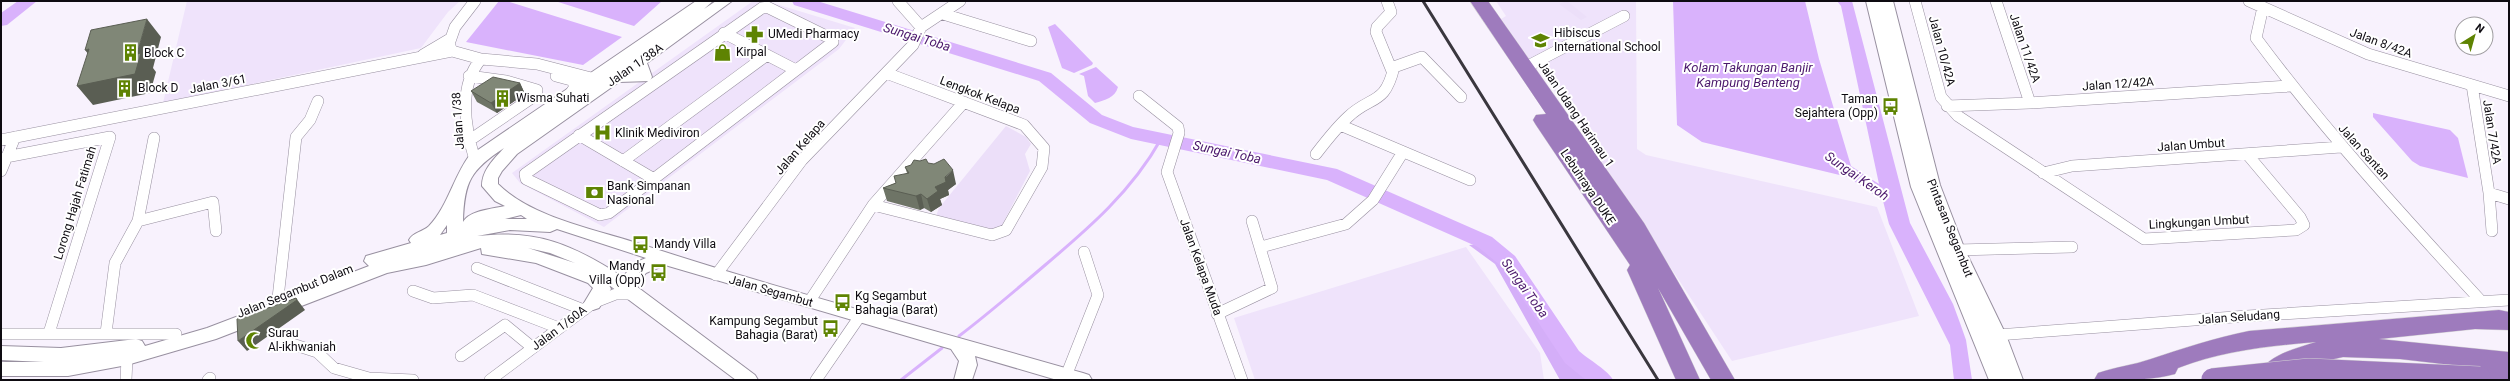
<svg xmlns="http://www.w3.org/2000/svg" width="2510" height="381" font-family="Roboto,sans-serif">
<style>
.built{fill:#efe3fb}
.green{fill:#ecdff9}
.forest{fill:#d4aef8}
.water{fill:#d9b2fc}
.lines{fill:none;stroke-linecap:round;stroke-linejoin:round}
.stream{stroke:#d9b2fc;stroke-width:3}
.river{fill:#d9b2fc;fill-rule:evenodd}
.street-casing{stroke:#9890a0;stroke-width:12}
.secondary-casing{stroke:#9890a0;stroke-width:2}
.highway-casing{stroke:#d4d3d4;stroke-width:1}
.street{stroke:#fff;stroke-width:11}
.secondary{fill:#fff;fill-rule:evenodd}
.highway{fill:#9e7bbd;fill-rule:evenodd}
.rail{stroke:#3a373e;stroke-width:3}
.highway-bridge-casing{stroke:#d4d3d4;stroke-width:22;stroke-linecap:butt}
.highway-bridge{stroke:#9e7bbd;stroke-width:21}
.wall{fill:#6e7466}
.shaded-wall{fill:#5a5e53}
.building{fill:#808777;stroke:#5a5e53}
.labels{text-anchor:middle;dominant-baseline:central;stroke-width:4;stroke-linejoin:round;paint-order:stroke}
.poi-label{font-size:12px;fill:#0e0b11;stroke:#fff;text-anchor:start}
.street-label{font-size:12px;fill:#0e0b11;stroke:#fff}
.water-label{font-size:13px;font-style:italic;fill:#4b186c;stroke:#fff}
</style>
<rect width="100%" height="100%" fill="#f8f2fd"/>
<path class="built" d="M187,1H460L448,12L421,48L163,103Z
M753,1H766L855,28L839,49L604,227L520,183L512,173Z
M1496,1H1636L1637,149L1646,155L1877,207L1919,316L1732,361L1533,58L1529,60L1501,19L1506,16Z
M1466,247L1540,353L1544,380H1255L1234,318Z"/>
<path class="green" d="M1567,1L1587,17L1581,20L1559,4Z
M1006,126L1026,137L1031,144L1025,154L1030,171L1001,227L993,231L936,216L939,208Z"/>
<path class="forest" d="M1480,244L1506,265L1563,355L1590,380H1560L1495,264L1469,245Z"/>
<path class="water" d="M499,1H506L622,37L583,65L466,42Z
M555,1H662L634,26Z
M1673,1H1805L1819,59L1851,166L1879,184L1841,6L1837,1H1852L1910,223L1953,304L1960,323L1966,340L1972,380H1954L1950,345L1889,224L1883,201L1848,177L1702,142L1677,125Z
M1055,24L1093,63L1092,65L1074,73L1062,68L1048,27Z
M1096,67L1118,87C1115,98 1105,100 1095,103L1088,96L1084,76L1079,74Z
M2373,113L2450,130L2458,138L2468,178L2420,166L2412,161L2373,117Z"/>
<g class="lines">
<path class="stream" d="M959,336C988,314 1016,290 1044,266C1089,228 1132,191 1161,139
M901,380L942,348"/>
<path class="river" d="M18,1H37L7,25L1,26V13Z
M792,1H817L1051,73L1102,115L1133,127L1337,169L1492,237L1515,256L1579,351C1588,359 1609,371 1613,380H1586L1565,363L1501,266L1478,247L1327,180L1131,139L1090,123L1039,81L794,5Z"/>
<defs>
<path id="street" d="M475,1L455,27L449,44L452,51L481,59L537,64L595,79
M898,1L921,27
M1387,1L1391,12L1377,27L1376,32L1392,71
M1915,1L1941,97L1958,116L2144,239L2296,230L2304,225L2300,217L2247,154
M1996,1L2030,103
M2249,1L2368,54L2509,96
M767,7L832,39L833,42L609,213L600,215L526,179L525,174L762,8Z
M2263,7L2256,38C2325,131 2403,216 2481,301
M943,14L1031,41
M724,33L796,70
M423,55L450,39
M1528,66L1624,16
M469,76L506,81L537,90L536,95L470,140
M556,76L571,80L576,85L569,96
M2472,85L2489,193L2492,231
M1139,96L1178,127L1179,133L1167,172L1242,380
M1947,106L2030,103L2290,86
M1340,125L1470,180
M579,135L654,179
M1,140L452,51
M1316,154C1326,141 1336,128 1348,117C1371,95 1385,106 1394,67L1422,57L1461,97
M6,157L110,137L49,333
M475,160C465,128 458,86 481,59
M623,161L767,55
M1,171L15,137
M2043,173L2072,166L2341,147
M2489,193L2509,199
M873,205L992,235L1006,230L1042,167L1044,148L1024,125L886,73
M138,221L213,202L216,231
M1261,247L1346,224L1373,200L1403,152
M1957,250L2072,247
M477,268L584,310
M716,275L802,160L913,45L921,27L960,1
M413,291L433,298L473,295L559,328
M278,298L296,137L310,120L318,101
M809,302L873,205L964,102
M1217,314L1272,288L1252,221
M106,333L115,263L138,221L154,138
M1,334H176
M1997,335L2247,316L2509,300
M283,341L317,352L334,368L369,378L413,380
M461,356L505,325L533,348
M1066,376L1098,295L1084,252
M126,380L127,358
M208,380L210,378
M490,380L593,303L616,294H634
M816,380L860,316"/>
<path id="secondary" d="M696,1H713L704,9L716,1H732L647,63L652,77L650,81L619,82L517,154L502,171L498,178V184C531,217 593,229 637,243C784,291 934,330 1083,373L1089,375L1092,380H1057L975,356L977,365L972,380H954L959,361L951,349L665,265L646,273L636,286L755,375L758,380H736L609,285L611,289L599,308L593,310L587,308L584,303L593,288L588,283L536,263L482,254L481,248L426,265L387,273L216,339L127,365L68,376H1V362H44L1,360V346L61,348L136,339L142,341L145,346L207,328L369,266L364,261L366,256L411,243L409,240C413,232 423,232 429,226C448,206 453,178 469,156ZM504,148C494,159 482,170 482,186L495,201L505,206C493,209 470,210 463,222C464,181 471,170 504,148ZM521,215L527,219H505ZM447,225V233L440,235ZM557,229L646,258L634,263L623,277C573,245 538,229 477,236L510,230L550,232ZM528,248L550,253L575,263Z
M1866,1H1893L1940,185L1965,250L2006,335L2023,380H1989L1911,187Z"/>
<path id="highway" d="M1470,1H1488L1644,223L1735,380H1711L1658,288L1700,380H1676L1627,270L1630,265L1536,125L1533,120L1536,115L1546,114Z
M2499,310L2509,312V330L2475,329L2379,339L2509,352V380H2470L2468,377L2472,370L2478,368L2400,359L2343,357L2302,366L2281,380H2258L2256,377C2267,355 2294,349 2316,342C2269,346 2222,351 2178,368L2175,374C2150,381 2121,380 2094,380L2098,373C2115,367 2134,365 2151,359C2184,348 2215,338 2249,331Z"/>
</defs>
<use href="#street" class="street-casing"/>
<use href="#secondary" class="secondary-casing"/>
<use href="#highway" class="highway-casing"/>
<use href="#street" class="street"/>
<use href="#secondary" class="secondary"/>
<use href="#highway" class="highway"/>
<path class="rail" d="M1423,1L1658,380"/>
<defs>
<path id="highway-bridge" d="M2212,379L2309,369L2480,377"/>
</defs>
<use href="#highway-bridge" class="highway-bridge-casing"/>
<use href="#highway-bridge" class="highway-bridge"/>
</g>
<path class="wall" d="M520,83L525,94L497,113L477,102L471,91Z
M928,163L956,184L948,190L949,195L940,199L942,205L931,212L924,208L920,210L887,201L883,188L896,183L907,173L905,167Z"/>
<path class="shaded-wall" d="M147,19L161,37L153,68L156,72L150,93L93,105L77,86L137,54Z
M89,49L100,69L85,50Z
M520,83L525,94L497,113L491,103Z
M953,170L956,184L948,190L949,195L940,199L942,205L931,212L927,199L935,187Z
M921,194L924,208L920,210L916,196Z
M296,298L305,310L247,351L238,341Z"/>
<path class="building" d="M147,19L137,54L141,53L135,74L77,86L89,49L85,50L91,30Z
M493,77L520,83L491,103L471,91Z
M926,159L928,163L934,164L944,159L953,170L945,177L946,182L935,187L938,191L927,199L921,194L916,196L883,188L896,183L894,176L909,173L905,167L911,165L914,160L920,161Z
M296,298L297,300L238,341L237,319Z"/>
<defs>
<symbol id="pharmacy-bare" viewBox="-9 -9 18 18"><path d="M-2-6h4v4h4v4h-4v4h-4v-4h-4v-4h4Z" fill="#5e8302" stroke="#fff" stroke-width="2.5" paint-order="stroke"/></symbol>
<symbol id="school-bare" viewBox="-9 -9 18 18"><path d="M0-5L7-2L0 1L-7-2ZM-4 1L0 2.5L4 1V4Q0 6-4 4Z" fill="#5e8302" stroke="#fff" stroke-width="2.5" paint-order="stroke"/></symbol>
<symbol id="shop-bare" viewBox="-9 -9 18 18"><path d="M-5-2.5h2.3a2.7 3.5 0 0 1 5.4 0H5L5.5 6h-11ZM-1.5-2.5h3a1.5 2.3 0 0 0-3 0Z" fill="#5e8302" stroke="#fff" stroke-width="2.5" paint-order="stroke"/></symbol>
<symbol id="building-bare" viewBox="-9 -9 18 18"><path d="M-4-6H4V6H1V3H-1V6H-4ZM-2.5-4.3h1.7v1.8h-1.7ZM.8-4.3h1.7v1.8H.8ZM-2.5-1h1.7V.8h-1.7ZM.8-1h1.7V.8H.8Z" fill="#5e8302" stroke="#fff" stroke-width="2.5" paint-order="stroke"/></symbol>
<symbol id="bus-bare" viewBox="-9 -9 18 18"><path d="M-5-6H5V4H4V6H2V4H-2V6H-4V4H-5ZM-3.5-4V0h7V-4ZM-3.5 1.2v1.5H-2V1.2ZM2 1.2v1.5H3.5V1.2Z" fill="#5e8302" stroke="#fff" stroke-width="2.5" paint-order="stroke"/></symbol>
<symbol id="hospital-bare" viewBox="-9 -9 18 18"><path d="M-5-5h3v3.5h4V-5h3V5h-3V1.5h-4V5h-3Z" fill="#5e8302" stroke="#fff" stroke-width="2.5" paint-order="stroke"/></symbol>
<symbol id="bank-bare" viewBox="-9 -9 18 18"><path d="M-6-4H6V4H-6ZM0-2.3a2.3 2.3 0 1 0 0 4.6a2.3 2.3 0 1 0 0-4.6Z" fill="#5e8302" stroke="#fff" stroke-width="2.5" paint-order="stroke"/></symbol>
<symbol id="mosque-bare" viewBox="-9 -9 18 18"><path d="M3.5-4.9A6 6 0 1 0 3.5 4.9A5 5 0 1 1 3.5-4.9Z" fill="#5e8302" stroke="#fff" stroke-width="2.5" paint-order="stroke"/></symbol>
</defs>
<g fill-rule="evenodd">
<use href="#pharmacy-bare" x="742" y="22" width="25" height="25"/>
<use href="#school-bare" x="1528" y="28" width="25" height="25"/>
<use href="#shop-bare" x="710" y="40" width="25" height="25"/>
<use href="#building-bare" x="118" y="40" width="25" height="25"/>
<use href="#building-bare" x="112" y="76" width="25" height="25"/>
<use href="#building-bare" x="490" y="86" width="25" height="25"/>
<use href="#bus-bare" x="1878" y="94" width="25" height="25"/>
<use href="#hospital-bare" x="590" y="120" width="25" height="25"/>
<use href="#bank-bare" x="582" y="180" width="25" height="25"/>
<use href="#bus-bare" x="628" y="232" width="25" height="25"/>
<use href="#bus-bare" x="646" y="260" width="25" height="25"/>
<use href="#bus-bare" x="830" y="290" width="25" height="25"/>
<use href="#bus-bare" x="818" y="316" width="25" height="25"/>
<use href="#mosque-bare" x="242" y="328" width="25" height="25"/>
</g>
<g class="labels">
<g class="poi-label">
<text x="1554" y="33">Hibiscus<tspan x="1554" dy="14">International School</tspan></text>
<text x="768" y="34">UMedi Pharmacy</text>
<text x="736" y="52">Kirpal</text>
<text x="144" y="53">Block C</text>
<text x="138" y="88">Block D</text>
<text x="516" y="98">Wisma Suhati</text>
<text x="1878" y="99" text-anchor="end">Taman<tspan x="1878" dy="14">Sejahtera (Opp)</tspan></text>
<text x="615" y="133">Klinik Mediviron</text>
<text x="607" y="186">Bank Simpanan<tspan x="607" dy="14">Nasional</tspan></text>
<text x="654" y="244">Mandy Villa</text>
<text x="645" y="266" text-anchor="end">Mandy<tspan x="645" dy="14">Villa (Opp)</tspan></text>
<text x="855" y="296">Kg Segambut<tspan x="855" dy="14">Bahagia (Barat)</tspan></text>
<text x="818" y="321" text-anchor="end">Kampung Segambut<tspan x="818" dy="14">Bahagia (Barat)</tspan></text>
<text x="268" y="333">Surau<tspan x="268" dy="14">Al-ikhwaniah</tspan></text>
</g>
<g class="street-label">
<text transform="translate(2381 43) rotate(20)">Jalan 8/42A</text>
<text transform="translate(2025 48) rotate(71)">Jalan 11/42A</text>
<text transform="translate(1942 51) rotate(75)">Jalan 10/42A</text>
<text transform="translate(635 65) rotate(-35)">Jalan 1/38A</text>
<text transform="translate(218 84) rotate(-11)">Jalan 3/61</text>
<text transform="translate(2118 84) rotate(-4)">Jalan 12/42A</text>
<text transform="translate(980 95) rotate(21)">Lengkok Kelapa</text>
<text transform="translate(1576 114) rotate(56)">Jalan Udang Harimau 1</text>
<text transform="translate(458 121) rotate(-94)">Jalan 1/38</text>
<text transform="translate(2492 132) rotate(81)">Jalan 7/42A</text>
<text transform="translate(2191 145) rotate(-4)">Jalan Umbut</text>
<text transform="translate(800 147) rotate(-49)">Jalan Kelapa</text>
<text transform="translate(2364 152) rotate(48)">Jalan Santan</text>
<text transform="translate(1588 187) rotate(56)">Lebuhraya DUKE</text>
<text transform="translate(75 203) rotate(-73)">Lorong Hajah Fatimah</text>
<text transform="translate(2199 222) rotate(-3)">Lingkungan Umbut</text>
<text transform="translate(1950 228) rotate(68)">Pintasan Segambut</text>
<text transform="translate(1201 267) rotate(70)">Jalan Kelapa Muda</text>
<text transform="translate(295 291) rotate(-22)">Jalan Segambut Dalam</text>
<text transform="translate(771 291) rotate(16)">Jalan Segambut</text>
<text transform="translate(2239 317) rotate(-4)">Jalan Seludang</text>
<text transform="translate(559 328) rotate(-37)">Jalan 1/60A</text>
</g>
<g class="water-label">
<text transform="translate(917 37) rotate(17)">Sungai Toba</text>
<text x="1748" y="67">Kolam Takungan Banjir<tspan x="1748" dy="15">Kampung Benteng</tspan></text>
<text transform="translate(1227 152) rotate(12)">Sungai Toba</text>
<text transform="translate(1857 176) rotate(35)">Sungai Keroh</text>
<text transform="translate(1525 288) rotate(54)">Sungai Toba</text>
</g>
</g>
<rect width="2510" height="381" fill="none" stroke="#0e0b11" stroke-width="4"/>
<g transform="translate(2474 36) rotate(37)"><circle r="19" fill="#ffffff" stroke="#9f9da0"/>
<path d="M0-3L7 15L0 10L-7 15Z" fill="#5e8302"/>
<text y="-6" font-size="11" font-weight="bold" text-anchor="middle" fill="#0e0b11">N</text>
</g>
</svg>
